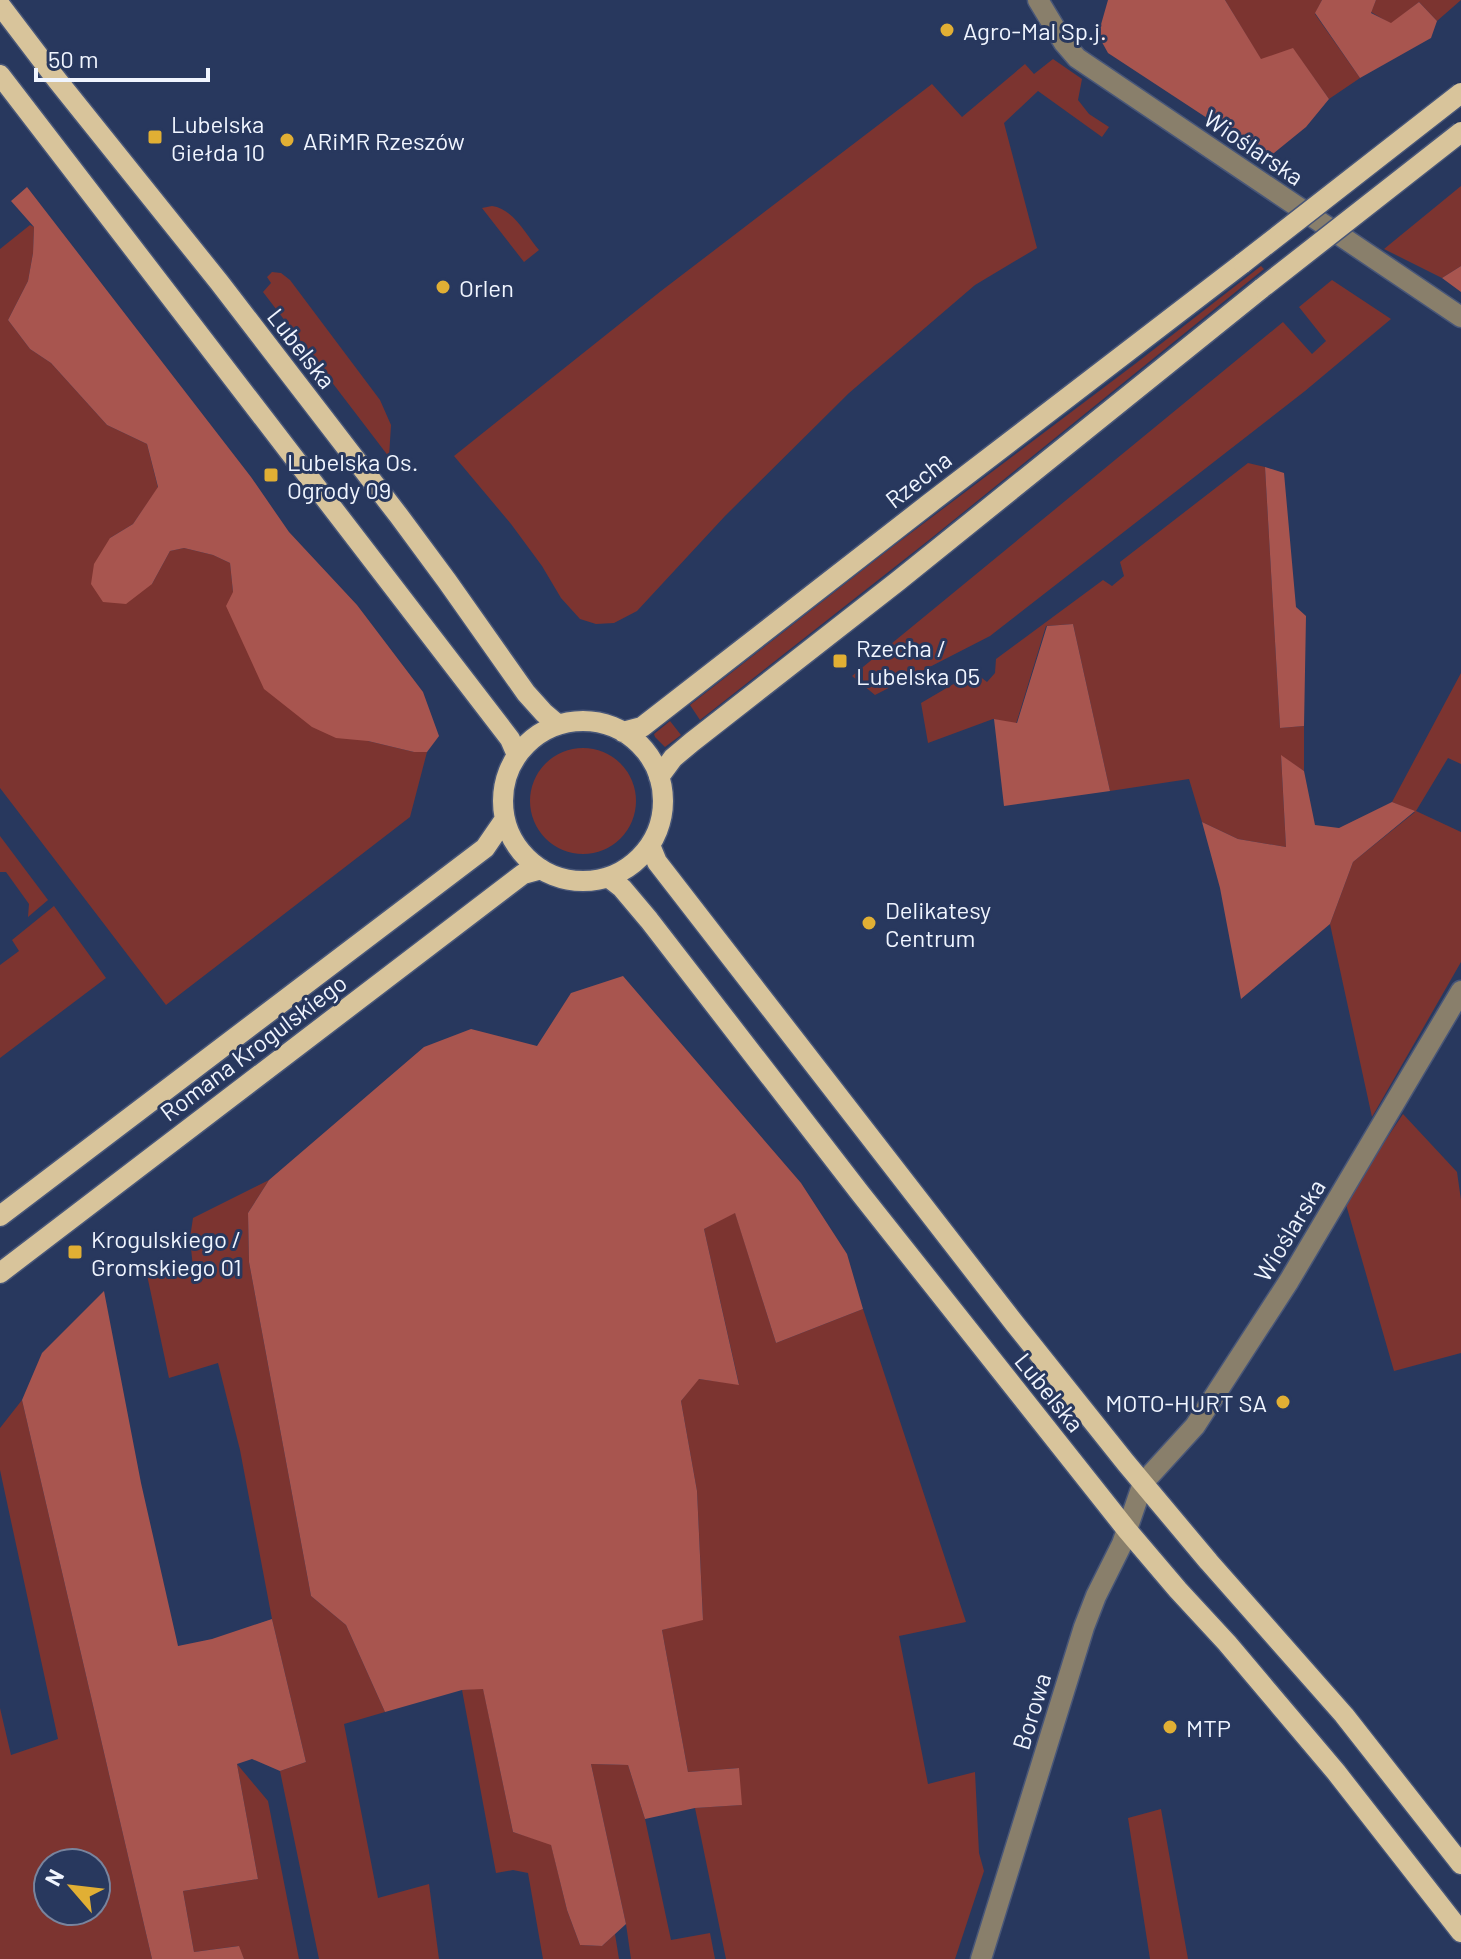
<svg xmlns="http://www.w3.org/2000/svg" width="1461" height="1959" font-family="Barlow,sans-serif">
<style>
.green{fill:#7c3430;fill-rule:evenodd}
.forest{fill:#a8554f}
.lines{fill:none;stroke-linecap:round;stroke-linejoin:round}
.minor-casing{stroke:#485678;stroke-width:23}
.major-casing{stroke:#485678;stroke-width:23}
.minor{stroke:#897f6b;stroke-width:20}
.major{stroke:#d8c49b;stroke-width:20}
.major-bridge-casing{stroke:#485678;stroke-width:23;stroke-linecap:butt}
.major-bridge{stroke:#d8c49b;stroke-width:20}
.poi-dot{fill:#e1af34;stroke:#28385e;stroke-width:3}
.labels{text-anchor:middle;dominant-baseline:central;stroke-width:6;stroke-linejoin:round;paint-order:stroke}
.poi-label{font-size:24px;fill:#f0f5ff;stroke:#28385e;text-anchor:start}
.street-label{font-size:24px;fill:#f0f5ff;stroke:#28385e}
</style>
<rect width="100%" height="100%" fill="#28385e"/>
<path class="green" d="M1225,0H1322L1315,14L1360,78L1329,99L1293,49L1261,60Z
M1376,0H1461L1437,21L1419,2L1391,24L1371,12Z
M1053,59L1082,79L1078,100L1089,114L1109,127L1102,137L1038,91L1004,123L1037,248L975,285L849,393L725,516L637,611L614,623L596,624L580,619L561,598L542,566L511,524L454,456L661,291L932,84L962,117L1025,64L1034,74Z
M1461,186V266L1442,278L1384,249Z
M492,206C514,209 526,235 539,250L524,262L482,208Z
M30,225L34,227L33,253L28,281L8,320L30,349L51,363L107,425L147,444L158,488L133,524L110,538L152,584L170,551L184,548L213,555L230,563L233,592L368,741L414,752H427L410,817L166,1005L0,788V249Z
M1261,266L1264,269L929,540L700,720L690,705L891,548L1135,364Z
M272,272L281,273L290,280L380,400L391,425L389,457L263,292L271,283L267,277Z
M1332,280L1391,319L1305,391L990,636L875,695L852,676L1283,322L1312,354L1326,341L1299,307Z
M1248,463L1265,467L1280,728L1304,726V771L1281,756L1286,847L1238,839L1202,822L1189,779L1110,791L1073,624L1046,626L1016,724L993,719L928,743L921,703L974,672L987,682L995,673L996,659L1103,580L1112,586L1124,576L1120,562Z
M1461,673V764L1448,758L1416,811L1461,832V962L1372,1117L1330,924L1353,862L1415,812L1392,802Z
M670,721L681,735L665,747L655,737L654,734Z
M530 801a53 53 0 1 1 106 0a53 53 0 1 1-106 0Z
M0,836L48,900L28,917L29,904L6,872H0Z
M54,906L106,978L0,1058V965L19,951L12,940Z
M1403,1114L1457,1172L1461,1200V1353L1394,1371L1345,1201Z
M269,1180L248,1213L249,1262L311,1596L346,1625L385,1712L344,1724L378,1898L429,1884L439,1959H319L280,1771L306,1762L272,1619L240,1450L218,1363L169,1378L147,1275L193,1268L190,1238L193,1218Z
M735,1212L776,1343L863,1309L966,1622L899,1636L928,1784L975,1772L979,1853L984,1871L955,1959H726L695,1808L741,1805L738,1768L688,1772L662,1630L703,1619L697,1491L681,1401L698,1379L739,1384L704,1229Z
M22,1400L152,1959H0V1708L11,1755L58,1739L0,1470V1428ZM48,1863H96V1911H48Z
M483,1688L513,1832L551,1844L567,1910L580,1945L602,1946L615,1934L619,1959H543L528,1873L513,1870L496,1873L462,1690Z
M237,1764L268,1801L299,1959H244L238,1946L194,1952L183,1891L258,1879Z
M591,1764L628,1765L645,1819L671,1940L710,1933L715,1959H631L626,1924Z
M1161,1809L1188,1959H1150L1128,1818Z"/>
<path class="forest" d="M1108,0H1225L1261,59L1293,48L1329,99L1306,127L1268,158L1108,53L1098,35Z
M1322,0H1376L1371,13L1391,23L1419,2L1437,21L1431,38L1360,78L1315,13Z
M27,187L251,477L289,532L357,605L423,692L439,736L427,752H414L368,741L336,738L312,727L264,689L226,606L233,592L230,563L213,555L184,548L170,551L152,584L126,604L103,602L91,584L94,564L110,538L133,524L158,487L147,444L107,425L51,363L30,349L8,320L28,281L33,253L34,227L11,201Z
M1461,266V292L1442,278Z
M1265,467L1284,473L1296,607L1306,616L1304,726L1280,728Z
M1073,624L1110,791L1004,806L994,719L1017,723L1047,626Z
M1281,755L1304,771L1315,825L1339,828L1392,802L1415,811L1353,862L1330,924L1241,999L1220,888L1202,822L1238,839L1286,847Z
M623,976L801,1183L847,1254L863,1309L776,1343L735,1213L704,1229L739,1385L699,1379L681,1401L697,1491L703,1620L662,1630L688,1772L739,1768L742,1805L695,1808L645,1819L628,1765L591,1764L626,1924L602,1946L580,1945L567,1910L551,1845L513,1832L483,1689L462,1690L385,1712L346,1625L311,1596L249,1262L248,1213L269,1180L424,1047L471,1029L537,1046L571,993Z
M104,1291L141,1483L178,1646L212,1639L272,1619L306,1762L280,1771L252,1759L237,1764L258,1879L183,1891L194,1952L239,1946L244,1959H152L22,1400L42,1353Z"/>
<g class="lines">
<defs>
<path id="minor" d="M1038,0L1064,43L1077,58L1461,317
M981,1959L1084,1627L1096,1596L1122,1544L1143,1483L1195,1426L1289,1281L1461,991"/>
<path id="major" d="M0,5L57,80L219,282L399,516L447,581L526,693L544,713L557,724
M0,75L510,739L517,755
M503 801a80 80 0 1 1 160 0a80 80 0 1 1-160 0Z
M623,732L642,727L930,503L1243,263
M659,777L673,758L692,742L898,581L1262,288
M650,845L657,862L1015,1324L1126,1463L1209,1562L1344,1715L1461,1864
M608,877L622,888L649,920L860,1193L1127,1530L1178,1590L1227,1643L1336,1772L1461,1932
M0,1216L485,848L505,819
M0,1273L523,874L541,869"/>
</defs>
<use href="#minor" class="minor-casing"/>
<use href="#major" class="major-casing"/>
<use href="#minor" class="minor"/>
<use href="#major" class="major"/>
<defs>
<path id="major-bridge" d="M1243,263L1461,93
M1262,288L1461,132"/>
</defs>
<use href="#major-bridge" class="major-bridge-casing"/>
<use href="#major-bridge" class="major-bridge"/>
</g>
<g class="poi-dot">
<circle cx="947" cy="30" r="8"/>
<rect x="147" y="129" width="16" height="16" rx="4"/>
<circle cx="287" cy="140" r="8"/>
<circle cx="443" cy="287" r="8"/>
<rect x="263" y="467" width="16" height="16" rx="4"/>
<rect x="832" y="653" width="16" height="16" rx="4"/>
<circle cx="869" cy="923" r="8"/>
<rect x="67" y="1244" width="16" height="16" rx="4"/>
<circle cx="1283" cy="1402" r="8"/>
<circle cx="1170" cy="1727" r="8"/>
</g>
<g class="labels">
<g class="poi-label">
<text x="963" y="30">Agro-Mal Sp.j.</text>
<text x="171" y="123">Lubelska<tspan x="171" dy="28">Giełda 10</tspan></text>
<text x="303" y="140">ARiMR Rzeszów</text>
<text x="459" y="287">Orlen</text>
<text x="287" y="461">Lubelska Os.<tspan x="287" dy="28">Ogrody 09</tspan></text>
<text x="856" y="647">Rzecha /<tspan x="856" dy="28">Lubelska 05</tspan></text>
<text x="885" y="909">Delikatesy<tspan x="885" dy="28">Centrum</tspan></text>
<text x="91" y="1238">Krogulskiego /<tspan x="91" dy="28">Gromskiego 01</tspan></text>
<text x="1267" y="1402" text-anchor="end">MOTO-HURT SA</text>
<text x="1186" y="1727">MTP</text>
</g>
<g class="street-label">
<text transform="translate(1254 147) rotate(34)">Wioślarska</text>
<text transform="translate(302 348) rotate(52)">Lubelska</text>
<text transform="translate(918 479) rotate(-38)">Rzecha</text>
<text transform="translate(253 1047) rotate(-37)">Romana Krogulskiego</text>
<text transform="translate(1289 1230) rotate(-59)">Wioślarska</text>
<text transform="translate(1050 1392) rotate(51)">Lubelska</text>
<text transform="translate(1031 1711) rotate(-73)">Borowa</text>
</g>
</g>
<g transform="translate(72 1887) rotate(298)"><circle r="38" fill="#28385e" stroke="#78849e" stroke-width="2"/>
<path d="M0-6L14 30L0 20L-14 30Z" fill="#e1af34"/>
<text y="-12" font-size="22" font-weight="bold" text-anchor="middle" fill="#f0f5ff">N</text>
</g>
<path d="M36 68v12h172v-12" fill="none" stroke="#f0f5ff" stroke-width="4"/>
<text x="48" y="68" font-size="24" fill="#f0f5ff" stroke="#28385e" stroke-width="6" paint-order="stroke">50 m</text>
</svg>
